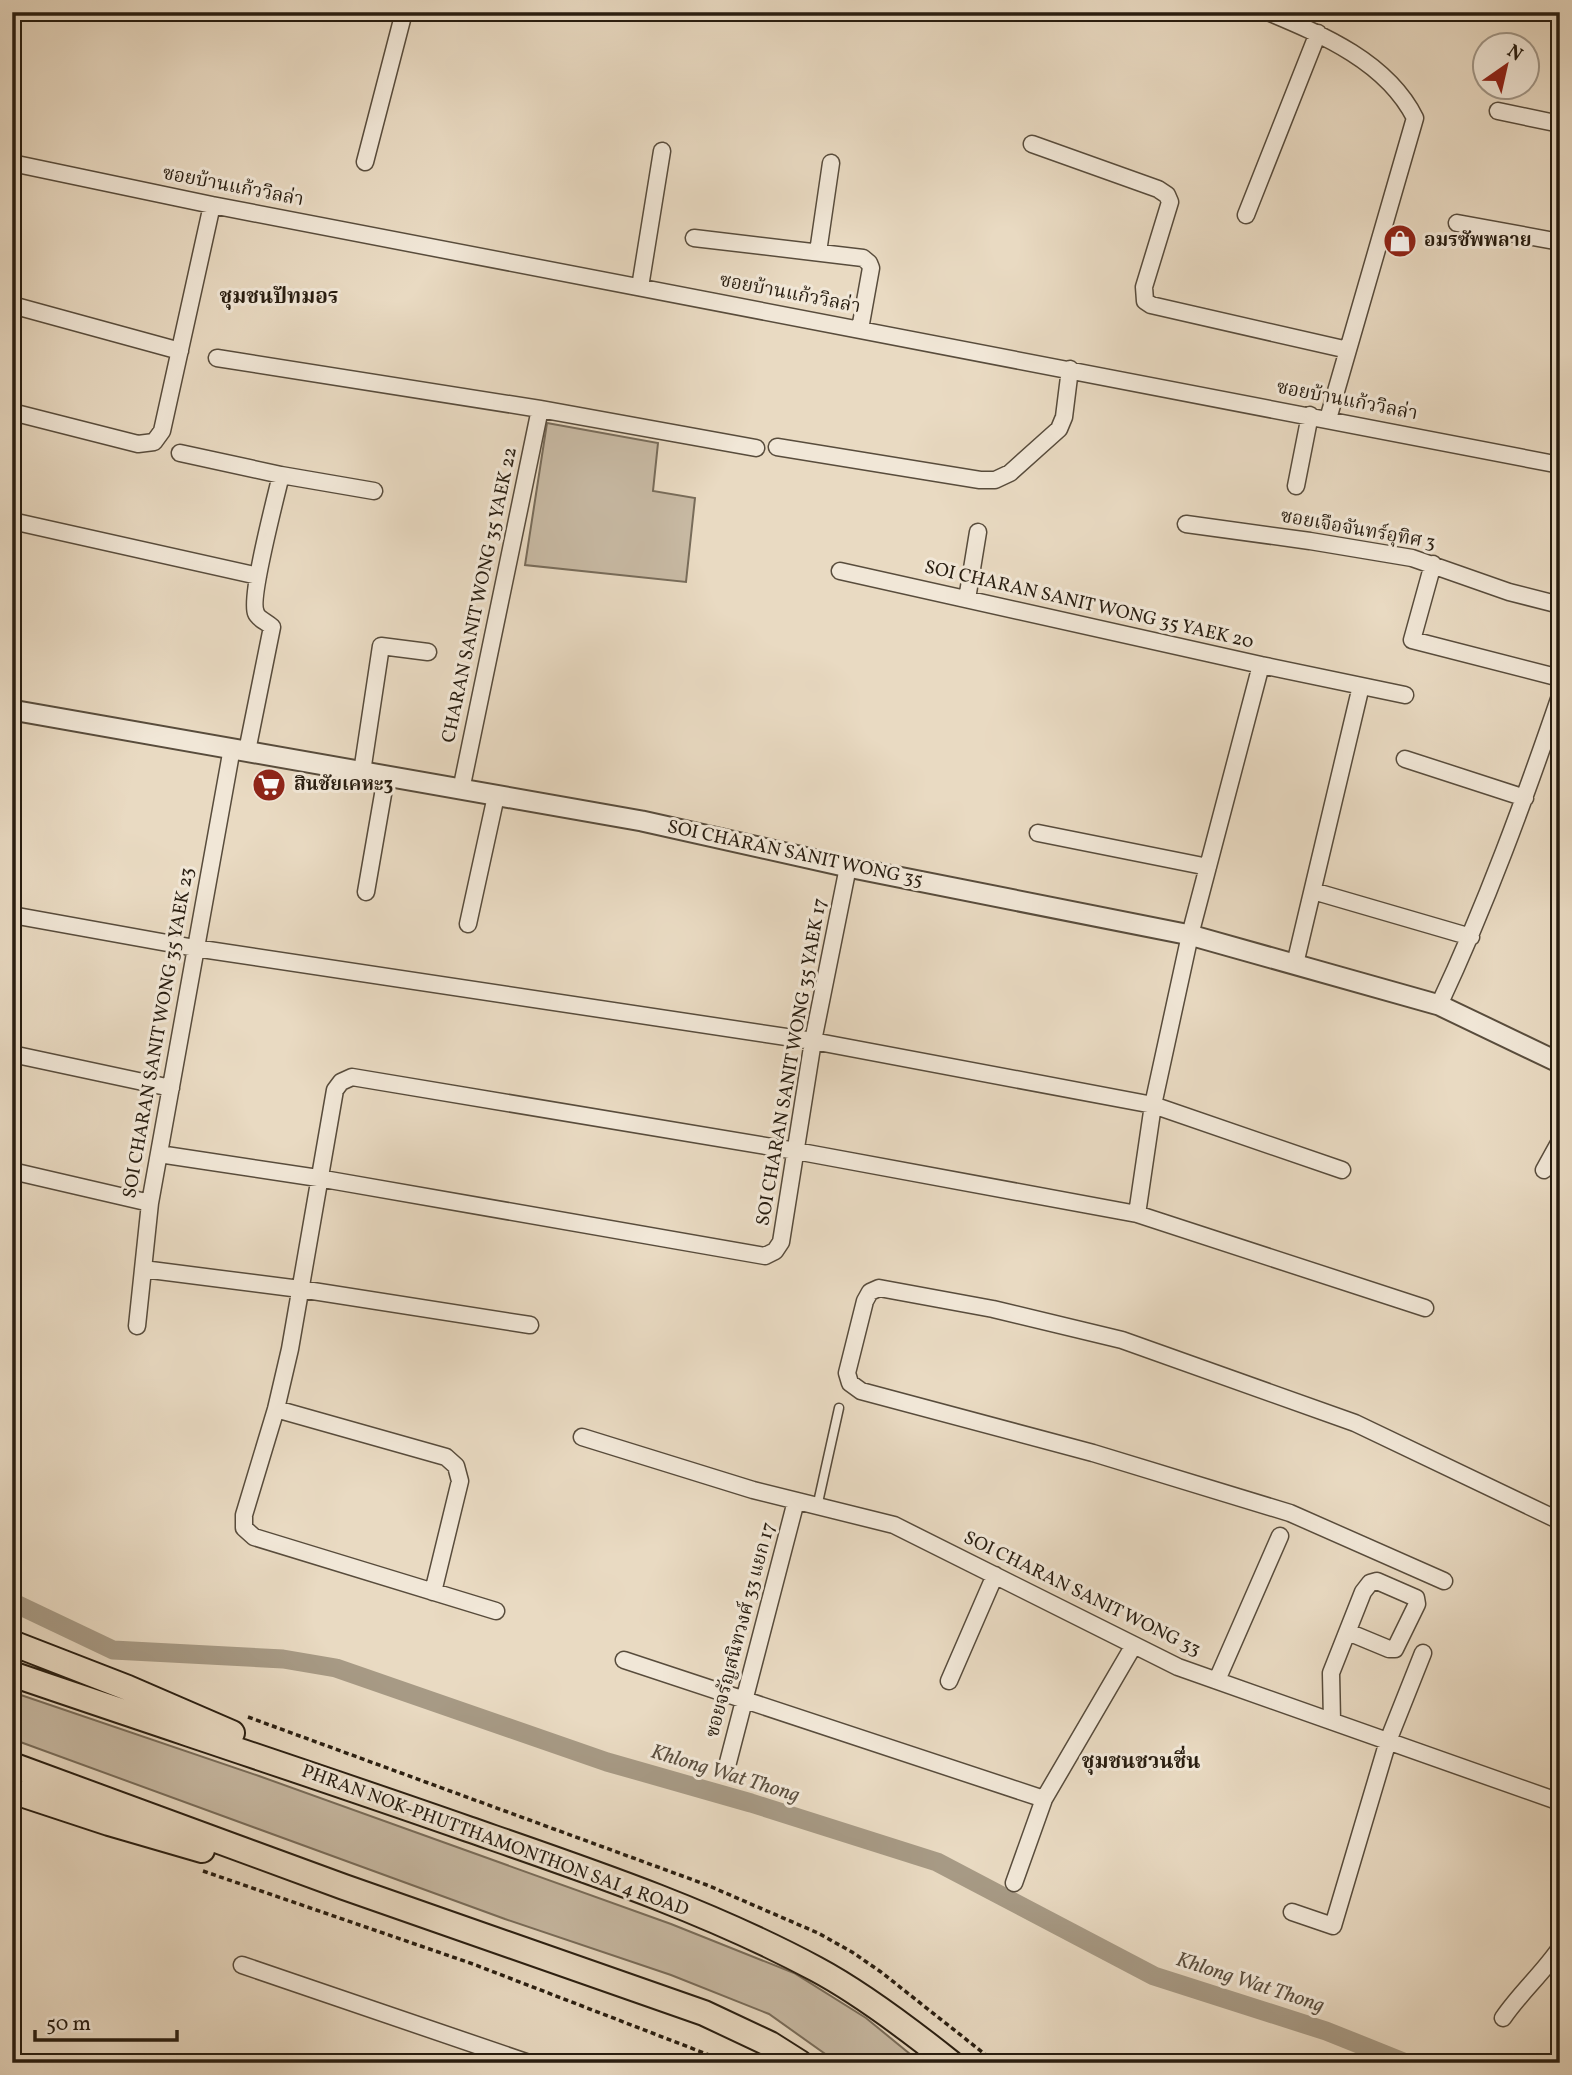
<svg xmlns="http://www.w3.org/2000/svg" width="1572" height="2075" font-family="Vollkorn,'Noto Serif Thai',serif">
<style>
.green{fill:#c8baa4;stroke:#786c5a;stroke-width:2}
.lines{fill:none;stroke-linecap:round;stroke-linejoin:round}
.canal{stroke:#a79a85;stroke-width:19}
.service-casing{stroke:#584c3c;stroke-width:11}
.minor-casing{stroke:#584c3c;stroke-width:19}
.tertiary-casing{stroke:#584c3c;stroke-width:23}
.primary-casing{stroke:#281d10;stroke-width:28}
.path{stroke:#281d10;stroke-width:3.5;stroke-dasharray:5 3.5;stroke-linecap:butt}
.service{stroke:#f1e7d7;stroke-width:8}
.minor{stroke:#f1e7d7;stroke-width:16}
.tertiary{stroke:#f1e7d7;stroke-width:19}
.primary{stroke:#e9dac2;stroke-width:24}
.labels{text-anchor:middle;dominant-baseline:central;stroke-width:6;stroke-linejoin:round;paint-order:stroke}
.street-label{font-size:19px;fill:#281d10;stroke:#f1e7d7}
.poi-label{font-size:19px;font-weight:bold;fill:#281d10;stroke:#f1e7d7;text-anchor:start}
.neighbourhood-label{font-size:21px;font-weight:bold;fill:#281d10;stroke:#f1e7d7}
.water-label{font-size:21px;font-style:italic;fill:#5b4f3f;stroke:#f1e7d7}
</style>
<rect width="100%" height="100%" fill="#e9dac2"/>
<filter id="stains"><feTurbulence type="fractalNoise" baseFrequency=".00286" numOctaves="4"/><feColorMatrix values="0 0 0 0 .2 0 0 0 0 .09 0 0 0 0 .02 0 0 0 .5 -.17"/></filter>
<radialGradient id="worn" r=".72"><stop offset=".6" stop-color="#630" stop-opacity="0"/><stop offset="1" stop-color="#630" stop-opacity=".3"/></radialGradient>
<path class="green" d="M547,423L658,443L653,491L695,498L686,582L525,565Z
M12,1692L259,1776L671,1924L794,1973L866,2018L921,2063H838L769,2014L671,1975L505,1919L12,1739Z"/>
<g class="lines">
<path class="canal" d="M12,1602L113,1650L283,1659L336,1668L607,1762L751,1803L937,1862L1154,1976L1326,2031L1406,2063"/>
<defs>
<path id="service" d="M817,1507L839,1408"/>
<path id="minor" d="M1268,12C1323,35 1387,62 1415,118L1328,419
M1498,111L1560,124
M1032,144L1158,189L1167,195L1170,202L1144,287L1145,301L1151,305L1348,350
M365,162L404,12
M12,163L212,205L1560,465
M1246,215L1318,33
M1457,223L1560,242
M694,238L863,258L869,263L871,268L860,329
M818,252L831,163
M640,287L662,151
M12,305L180,351
M217,358L540,409L756,448
M12,412L138,444L154,442L162,431L212,205
M777,447L980,480H995L1010,473L1059,429L1064,417L1070,369
M180,453L281,475L374,491
M1296,486L1310,415
M12,521L258,576
M1186,524L1310,541L1412,558L1509,592L1560,605
M1433,564L1412,640L1560,678
M840,571L1261,665L1190,935L1153,1105L1137,1214
M967,599L978,532
M1261,665L1405,695
M247,751L272,627C267,622 258,619 256,613C249,599 276,496 281,475
M1405,759L1525,798
M362,772L381,646L428,652
M461,790L540,409
M1038,833L1208,867
M1313,891L1471,937
M366,892L386,777
M12,915L195,948L813,1041L1153,1105L1342,1170
M468,924L496,796
M1295,964L1361,686
M1439,1005C1486,905 1524,801 1560,696
M12,1054L171,1088
M159,1154L318,1178L765,1256L775,1251L781,1242L813,1041L848,867
M1544,1170L1560,1141
M12,1171L150,1203
M143,1269L300,1289L530,1325
M137,1326L150,1203L232,748
M276,1409L446,1457L456,1466L460,1481L433,1592
M582,1437L753,1490L894,1525L1178,1667L1560,1802
M1444,1581L1290,1513L1093,1453L861,1391L850,1383L847,1373L865,1301L870,1292L879,1288L993,1309L1122,1340L1355,1423L1560,1521
M496,1611L254,1537L244,1528V1515L276,1409L290,1349L335,1090L341,1082L352,1077L796,1151L1137,1214L1425,1308
M624,1660L1044,1799L1134,1645
M1217,1680L1280,1536
M949,1681L995,1575
M1332,1721L1331,1673L1363,1592L1370,1583L1377,1581L1416,1598L1417,1604L1395,1649H1389L1348,1632
M726,1770L796,1501
M1014,1883L1044,1799
M1292,1912L1333,1926L1388,1741L1423,1653
M242,1965L529,2063
M1503,2018C1520,1993 1543,1973 1560,1948"/>
<path id="tertiary" d="M12,710L642,821L848,867L1190,935L1439,1005L1560,1063"/>
<path id="primary" d="M12,1643L128,1688L232,1733
M12,1674C164,1726 317,1776 468,1829C586,1870 706,1910 816,1969C861,1993 911,2031 951,2063
M12,1765L344,1887L704,2013L770,2044L800,2063
M12,1791L109,1823L202,1850"/>
</defs>
<use href="#service" class="service-casing"/>
<use href="#minor" class="minor-casing"/>
<use href="#tertiary" class="tertiary-casing"/>
<use href="#primary" class="primary-casing"/>
<path class="path" d="M248,1717L707,1885L818,1933L852,1952L881,1972L996,2063
M203,1871L473,1964L730,2063"/>
<use href="#service" class="service"/>
<use href="#minor" class="minor"/>
<use href="#tertiary" class="tertiary"/>
<use href="#primary" class="primary"/>
</g>
<defs>
<symbol id="shop-disc" viewBox="-11 -11 22 22"><circle r="9.5" fill="#8f2418" stroke="#f1e7d7"/><path d="M-5-2.5h2.3a2.7 3.5 0 0 1 5.4 0H5L5.5 6h-11ZM-1.5-2.5h3a1.5 2.3 0 0 0-3 0Z" fill="#fff"/></symbol>
<symbol id="supermarket-disc" viewBox="-11 -11 22 22"><circle r="9.5" fill="#8f2418" stroke="#f1e7d7"/><path d="M-6-5.5h2.5l.6 2H6L4.5 2H-2.5L-4.4-4H-6ZM-1.5 3.2a1.3 1.3 0 1 0 .1 0ZM3 3.2a1.3 1.3 0 1 0 .1 0Z" fill="#fff"/></symbol>
</defs>
<g fill-rule="evenodd">
<use href="#shop-disc" x="1381" y="222" width="38" height="38"/>
<use href="#supermarket-disc" x="250" y="766" width="38" height="38"/>
</g>
<g class="labels">
<g class="street-label">
<text transform="translate(233 187) rotate(11)">ซอยบ้านแก้ววิลล่า</text>
<text transform="translate(790 294) rotate(11)">ซอยบ้านแก้ววิลล่า</text>
<text transform="translate(1347 401) rotate(11)">ซอยบ้านแก้ววิลล่า</text>
<text transform="translate(1358 530) rotate(10)">ซอยเจือจันทร์อุทิศ 3</text>
<text transform="translate(480 595) rotate(-78)">CHARAN SANIT WONG 35 YAEK 22</text>
<text transform="translate(1089 605) rotate(13)">SOI CHARAN SANIT WONG 35 YAEK 20</text>
<text transform="translate(795 854) rotate(12)">SOI CHARAN SANIT WONG 35</text>
<text transform="translate(159 1033) rotate(-80)">SOI CHARAN SANIT WONG 35 YAEK 23</text>
<text transform="translate(792 1062) rotate(-80)">SOI CHARAN SANIT WONG 35 YAEK 17</text>
<text transform="translate(1082 1594) rotate(26)">SOI CHARAN SANIT WONG 33</text>
<text transform="translate(741 1630) rotate(-75)">ซอยจรัญสนิทวงศ์ 33 แยก 17</text>
<text transform="translate(495 1841) rotate(20)">PHRAN NOK-PHUTTHAMONTHON SAI 4 ROAD</text>
</g>
<g class="poi-label">
<text x="1424" y="241">อมรซัพพลาย</text>
<text x="294" y="785">สินชัยเคหะ3</text>
</g>
<g class="neighbourhood-label">
<text x="279" y="297">ชุมชนปัทมอร</text>
<text x="1141" y="1762">ชุมชนชวนชื่น</text>
</g>
<g class="water-label">
<text transform="translate(725 1774) rotate(17)">Khlong Wat Thong</text>
<text transform="translate(1250 1983) rotate(18)">Khlong Wat Thong</text>
</g>
</g>
<rect width="1572" height="2075" fill="none" stroke="#e9dac2" stroke-width="42"/>
<rect x="14" y="14" width="1544" height="2047" fill="none" stroke="#281d10" stroke-width="3.5"/>
<rect x="21" y="21" width="1530" height="2033" fill="none" stroke="#281d10" stroke-width="2"/>
<g transform="translate(1506 66) rotate(34)"><circle r="33" fill="#f1e7d7" stroke="#a19687" stroke-width="2"/>
<path d="M0-5L12 26L0 18L-12 26Z" fill="#8f2418"/>
<text y="-10" font-size="19" font-weight="bold" text-anchor="middle" fill="#281d10">N</text>
</g>
<path d="M35 2030v10h142v-10" fill="none" stroke="#281d10" stroke-width="3.5"/>
<text x="46" y="2030" font-size="21" fill="#281d10" stroke="#f1e7d7" stroke-width="5" paint-order="stroke">50 m</text>
<rect width="100%" height="100%" filter="url(#stains)"/>
<rect width="100%" height="100%" fill="url(#worn)"/>
</svg>
